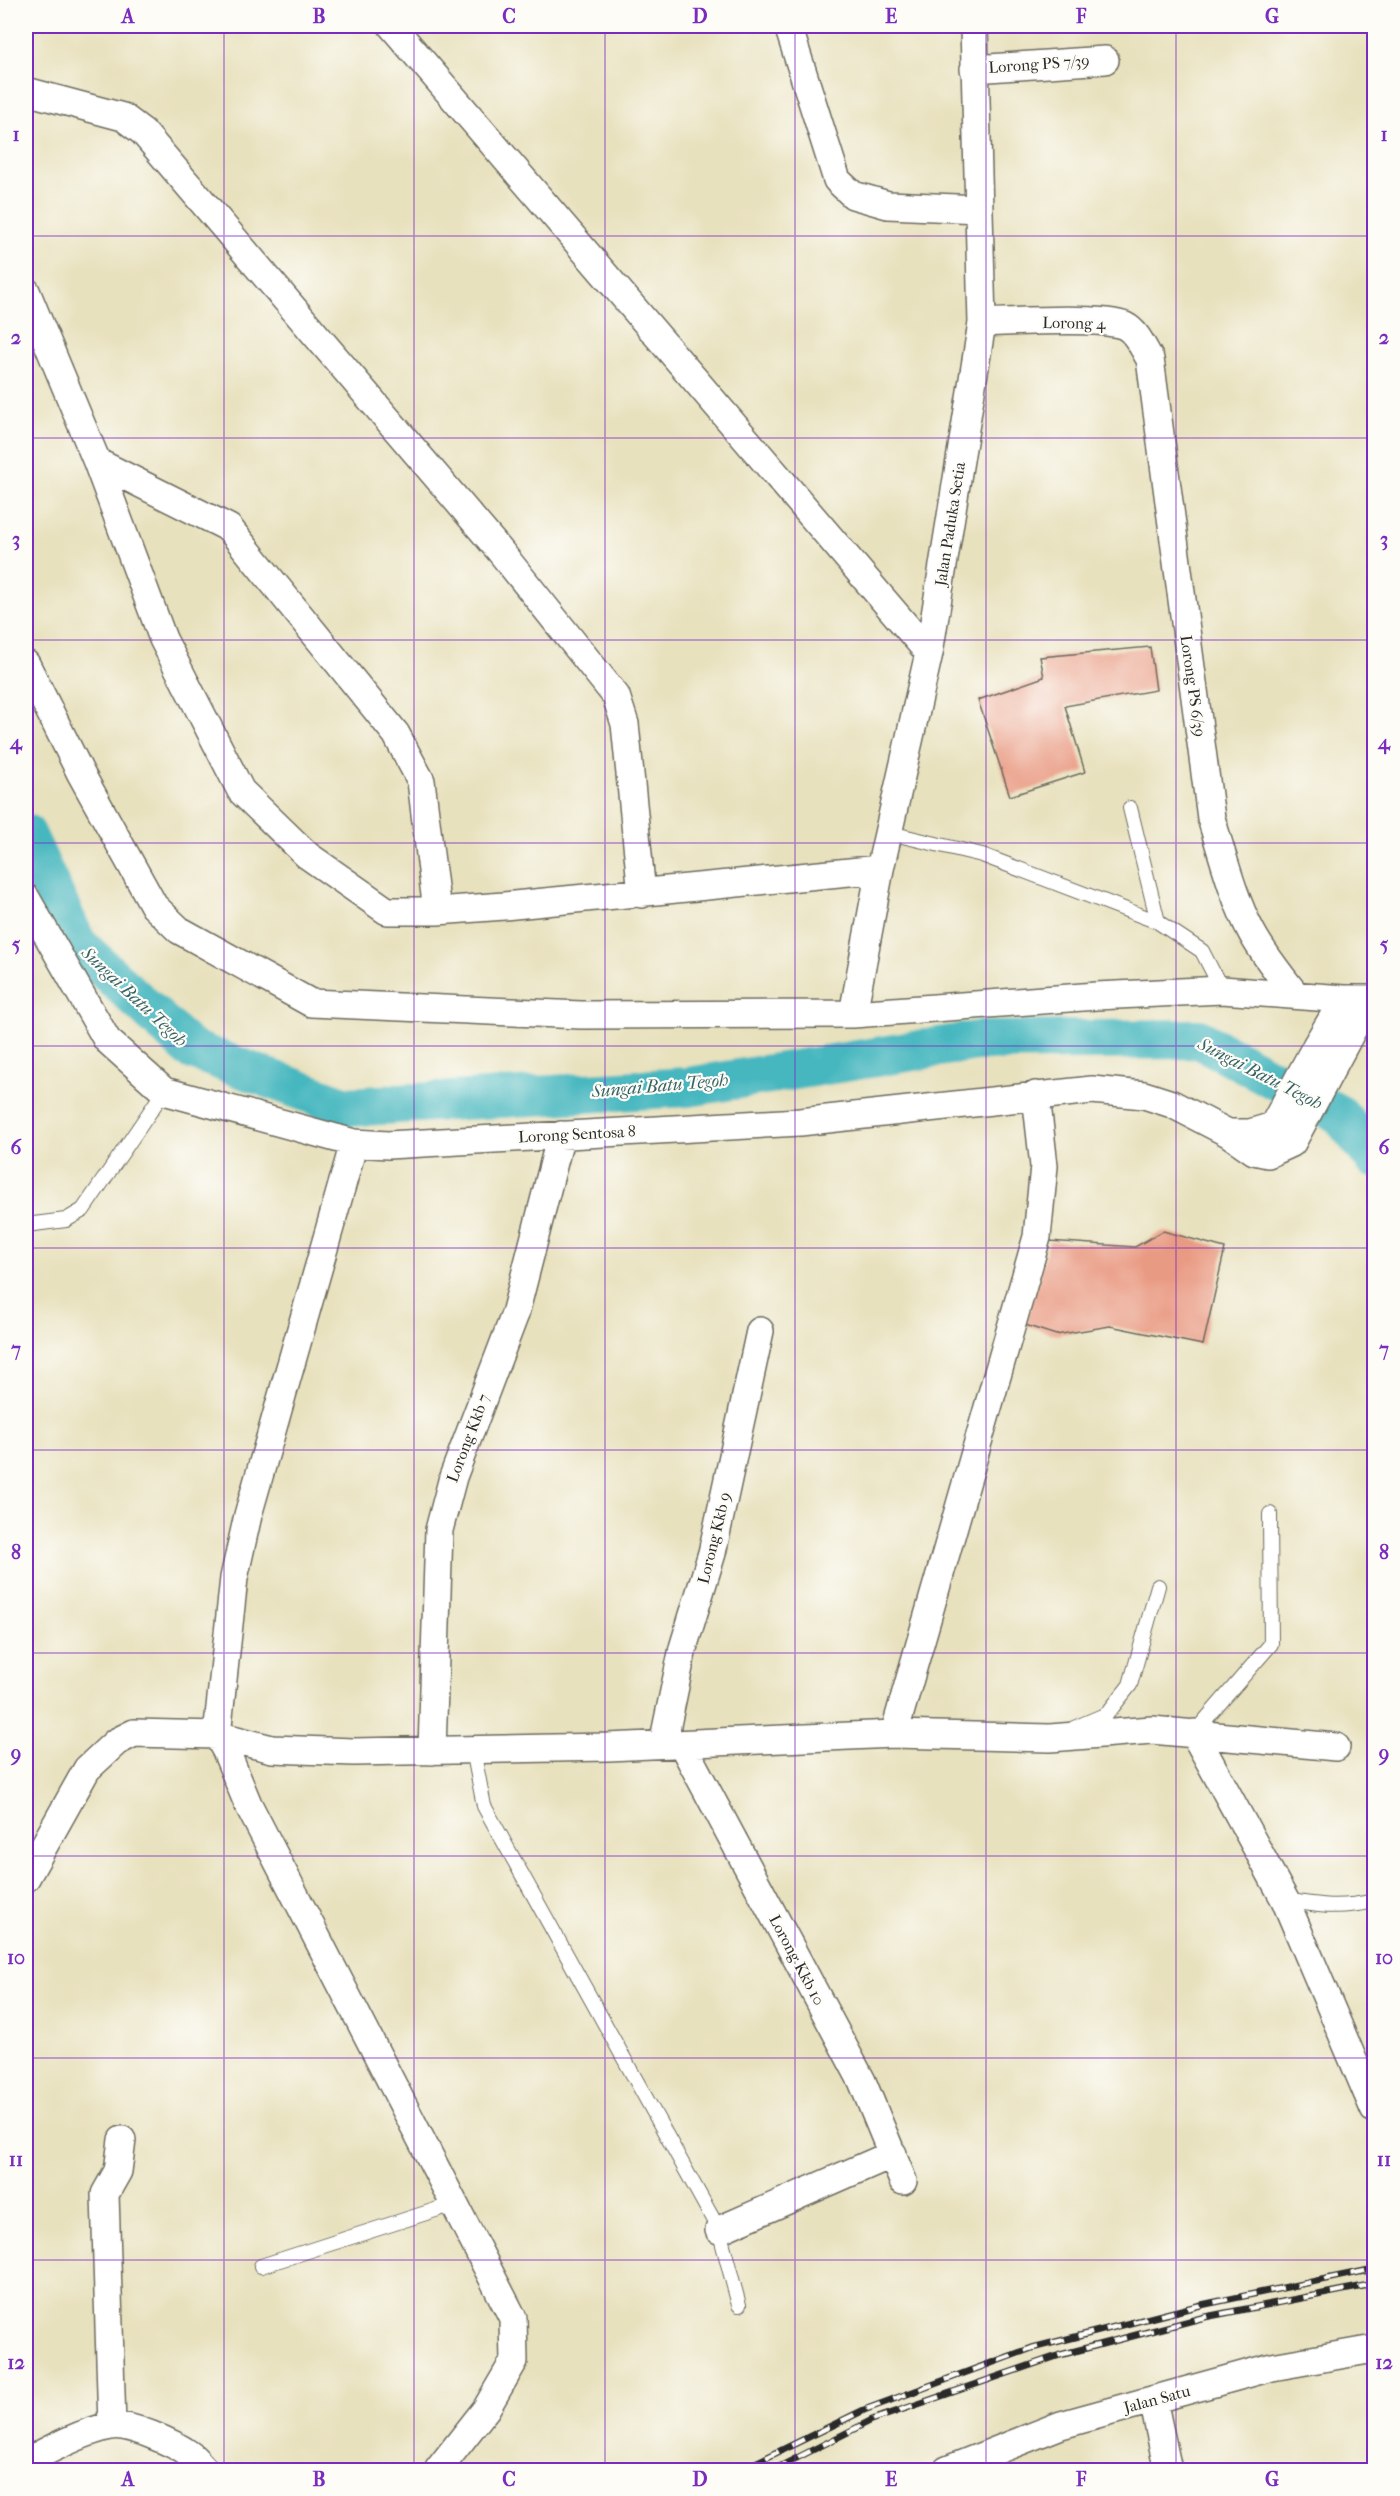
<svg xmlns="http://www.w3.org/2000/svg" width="1400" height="2496" font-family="'IM FELL French Canon',serif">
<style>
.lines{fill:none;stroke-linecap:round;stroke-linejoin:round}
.river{stroke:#47b7bf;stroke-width:40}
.building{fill:#e99a82}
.lane-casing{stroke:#6d6b5e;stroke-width:16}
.street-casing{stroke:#6d6b5e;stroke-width:30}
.lane{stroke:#fff;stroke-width:14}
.street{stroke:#fff;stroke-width:27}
.rail-casing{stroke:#2b2b2b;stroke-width:7}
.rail{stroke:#fdfcf7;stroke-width:4.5;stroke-dasharray:14;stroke-linecap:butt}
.grid{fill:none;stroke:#7b2cbf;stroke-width:1.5;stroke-opacity:0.55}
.labels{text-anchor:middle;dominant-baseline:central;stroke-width:4.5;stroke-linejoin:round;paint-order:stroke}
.street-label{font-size:16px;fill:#2b2b2b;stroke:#fdfcf7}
.water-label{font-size:18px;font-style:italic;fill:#366366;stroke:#fdfcf7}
.neatline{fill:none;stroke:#7b2cbf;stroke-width:2}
.grid-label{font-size:20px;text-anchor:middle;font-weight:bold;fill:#7b2cbf}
</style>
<rect width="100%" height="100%" fill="#fdfcf7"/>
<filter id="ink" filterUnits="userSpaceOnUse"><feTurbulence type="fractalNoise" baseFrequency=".0167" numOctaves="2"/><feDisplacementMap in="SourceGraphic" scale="12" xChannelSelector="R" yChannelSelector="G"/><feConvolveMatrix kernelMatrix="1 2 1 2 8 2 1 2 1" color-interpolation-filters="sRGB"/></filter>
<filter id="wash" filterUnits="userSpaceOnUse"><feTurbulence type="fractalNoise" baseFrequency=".008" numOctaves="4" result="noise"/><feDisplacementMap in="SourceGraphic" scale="24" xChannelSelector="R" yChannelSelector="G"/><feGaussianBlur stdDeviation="1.35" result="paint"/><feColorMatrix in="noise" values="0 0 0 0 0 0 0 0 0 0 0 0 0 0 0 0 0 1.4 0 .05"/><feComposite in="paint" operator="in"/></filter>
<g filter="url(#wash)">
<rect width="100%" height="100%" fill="#e8e1be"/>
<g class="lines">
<path class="river" d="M26,834L77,944L190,1049L346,1107L688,1087L976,1041L1199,1039L1340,1115L1374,1158"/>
</g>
<g id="blocks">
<path class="building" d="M1150,647L1156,690L1065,706L1085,772L1010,796L978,700L1044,677L1040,657Z
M1163,1231L1225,1248L1203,1345L1110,1326L1056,1335L1025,1325L1049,1241L1135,1247Z"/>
</g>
</g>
<g filter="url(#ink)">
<use href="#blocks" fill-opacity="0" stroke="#6d6b5e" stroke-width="1.5"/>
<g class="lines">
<defs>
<path id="lane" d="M1130,808L1158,922
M890,833L982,855L1158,922L1202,951L1222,990
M26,1225L66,1220L83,1210L164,1091
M1074,1728L1107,1714L1130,1685L1158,1586
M1194,1733L1271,1644L1270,1514
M473,1750L484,1806L719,2230L739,2305
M1285,1900C1320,1906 1340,1909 1374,1901
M261,2266L454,2204"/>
<path id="street" d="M392,26L929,653
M788,26L837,180L853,195L888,205L979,209
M974,69L1105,60
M26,91L123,117L143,132L500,551L616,696L625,724L642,894
M26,291L97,462L163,639L241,791L307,855L387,911H437L504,906L880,869
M982,323C1010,322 1103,316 1125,326C1137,332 1143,348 1150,359L1211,818C1223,856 1233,898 1252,933C1264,955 1279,974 1295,994
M97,462L229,528L396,734L421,781L437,911
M26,664L81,774L154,906L179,930L311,1003L581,1015L853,1014L1096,996L1222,990L1344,999H1374
M26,898L107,1040L164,1091L354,1143L388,1145L800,1122L1092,1090L1144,1095L1172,1104L1228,1133L1254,1151L1268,1154L1292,1143L1369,999
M853,1014L880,869L929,653L982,323L974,26
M1228,1133H1250L1273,1126L1316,1046L1344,999
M354,1143L248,1515L234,1578L217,1735L226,1751L248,1804L513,2318L514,2361L486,2409L438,2470
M1194,1733L1285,1900L1374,2109
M894,1734L1037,1237L1044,1166L1036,1095
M663,1744L683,1648L712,1553L760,1331
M682,1744L862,2081L903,2181
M432,1751L439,1530L453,1477L515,1314L561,1135
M26,1878L87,1769L116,1742L134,1733L217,1735L272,1749L354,1752L608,1747L894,1734L1050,1738L1152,1730L1336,1747
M719,2230L893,2154
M1153,2400L1168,2470
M112,2426L105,2194L118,2171L122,2140
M26,2462C50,2449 84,2431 111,2426C129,2423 174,2443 189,2454C195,2458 200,2465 205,2470
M947,2470L1061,2425L1272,2367L1374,2349"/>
</defs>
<use href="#lane" class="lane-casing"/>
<use href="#street" class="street-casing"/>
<use href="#lane" class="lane"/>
<use href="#street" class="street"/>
<defs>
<path id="rail" d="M741,2470L864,2410L1032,2348L1201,2305L1374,2269
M773,2470L872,2420L1060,2355L1205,2317L1374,2284"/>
</defs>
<use href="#rail" class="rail-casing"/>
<use href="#rail" class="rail"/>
</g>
</g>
<path class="grid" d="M224,26V2470M414,26V2470M605,26V2470M795,26V2470M986,26V2470M1176,26V2470M26,236H1374M26,438H1374M26,640H1374M26,843H1374M26,1046H1374M26,1248H1374M26,1450H1374M26,1653H1374M26,1856H1374M26,2058H1374M26,2260H1374"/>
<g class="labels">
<g class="street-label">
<text transform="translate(1039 64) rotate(-4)">Lorong PS 7/39</text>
<text transform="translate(1074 323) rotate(1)">Lorong 4</text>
<text transform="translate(950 524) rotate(-81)">Jalan Paduka Setia</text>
<text transform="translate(1193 686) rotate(82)">Lorong PS 6/39</text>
<text transform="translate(577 1134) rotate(-3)">Lorong Sentosa 8</text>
<text transform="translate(468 1438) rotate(-69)">Lorong Kkb 7</text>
<text transform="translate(714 1538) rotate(-76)">Lorong Kkb 9</text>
<text transform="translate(797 1960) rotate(62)">Lorong Kkb 10</text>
<text transform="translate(1157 2399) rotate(-15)">Jalan Satu</text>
</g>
<g class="water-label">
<text transform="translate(134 997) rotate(43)">Sungai Batu Tegoh</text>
<text transform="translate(1260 1074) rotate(27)">Sungai Batu Tegoh</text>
<text transform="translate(660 1086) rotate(-5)">Sungai Batu Tegoh</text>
</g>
</g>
<rect width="1400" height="2496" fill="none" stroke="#fdfcf7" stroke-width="66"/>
<rect x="33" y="33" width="1334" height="2430" class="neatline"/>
<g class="grid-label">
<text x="128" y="23">A</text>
<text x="319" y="23">B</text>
<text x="509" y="23">C</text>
<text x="700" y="23">D</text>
<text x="891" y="23">E</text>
<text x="1081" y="23">F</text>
<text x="1272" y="23">G</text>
<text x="16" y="141">1</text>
<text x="1384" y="141">1</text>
<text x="16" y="344">2</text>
<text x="1384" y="344">2</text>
<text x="16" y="546">3</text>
<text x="1384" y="546">3</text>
<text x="16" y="749">4</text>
<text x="1384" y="749">4</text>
<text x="16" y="951">5</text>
<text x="1384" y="951">5</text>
<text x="16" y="1154">6</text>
<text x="1384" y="1154">6</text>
<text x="16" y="1356">7</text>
<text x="1384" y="1356">7</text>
<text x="16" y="1559">8</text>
<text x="1384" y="1559">8</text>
<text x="16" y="1761">9</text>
<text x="1384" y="1761">9</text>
<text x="16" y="1964">10</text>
<text x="1384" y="1964">10</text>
<text x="16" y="2166">11</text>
<text x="1384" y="2166">11</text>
<text x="16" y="2369">12</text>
<text x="1384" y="2369">12</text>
<text x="128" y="2486">A</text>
<text x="319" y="2486">B</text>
<text x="509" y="2486">C</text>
<text x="700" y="2486">D</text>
<text x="891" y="2486">E</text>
<text x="1081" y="2486">F</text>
<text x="1272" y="2486">G</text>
</g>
</svg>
